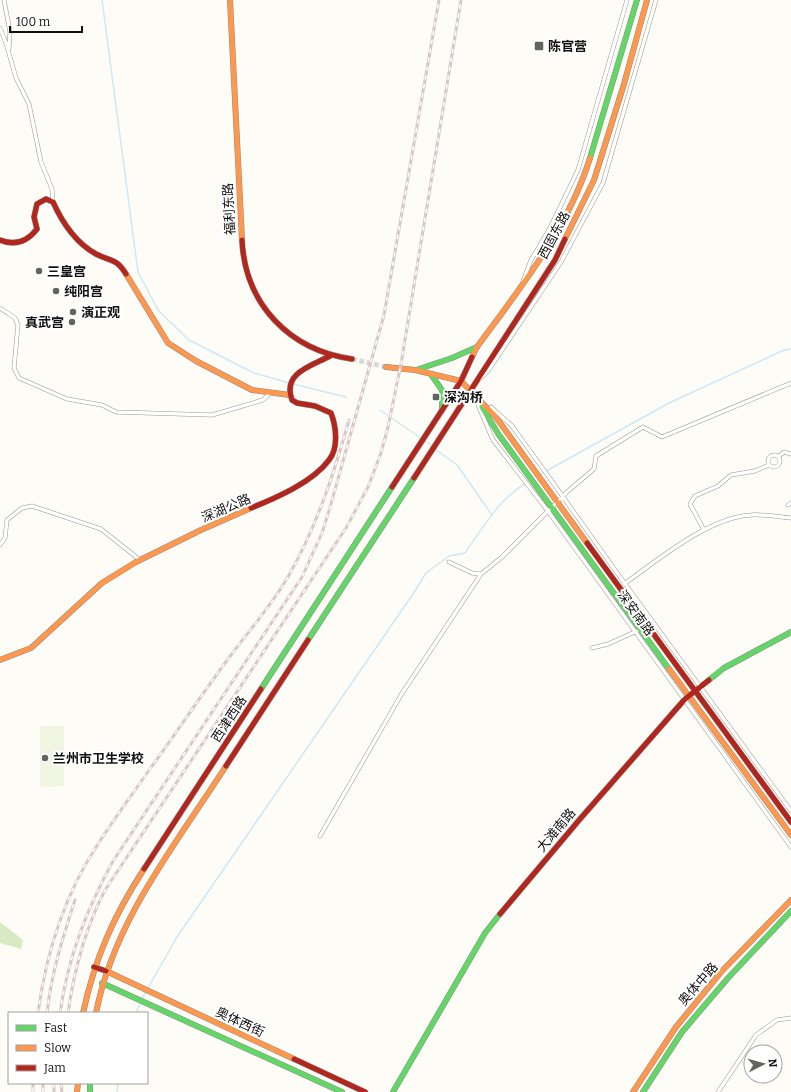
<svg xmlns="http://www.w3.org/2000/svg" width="791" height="1092" font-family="Bitter,'Noto Sans SC',serif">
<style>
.forest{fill:#d8eac5}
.pitch{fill:#f0f6e1}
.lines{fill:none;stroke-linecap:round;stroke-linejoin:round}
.stream{stroke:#cde8f7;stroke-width:1.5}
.secondary-tunnel{stroke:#dad9d4;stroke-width:5;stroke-dasharray:5 2.5;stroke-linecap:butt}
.street-casing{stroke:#979795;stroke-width:4.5}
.fast-casing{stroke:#8e8d8b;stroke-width:6}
.slow-casing{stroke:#8e8d8b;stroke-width:6}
.jam-casing{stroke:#8e8d8b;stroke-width:6}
.street{stroke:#fffffe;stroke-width:3.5}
.fast{stroke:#63d668;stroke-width:5}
.slow{stroke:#ff974d;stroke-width:5}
.jam{stroke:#b3261e;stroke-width:5}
.rail-casing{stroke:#d9c6c7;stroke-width:3}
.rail{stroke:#fff;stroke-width:1.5;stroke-dasharray:4.5;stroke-linecap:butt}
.street-bridge-casing{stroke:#979795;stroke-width:4.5;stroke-linecap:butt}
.street-bridge{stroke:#fffffe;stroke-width:3.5}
.poi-dot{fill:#646362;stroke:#fff;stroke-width:1.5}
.labels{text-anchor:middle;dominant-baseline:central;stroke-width:4;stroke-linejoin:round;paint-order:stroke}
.poi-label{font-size:13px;font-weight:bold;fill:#111;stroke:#fff;text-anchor:start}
.street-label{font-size:13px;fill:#111;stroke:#fff}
</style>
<rect width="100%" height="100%" fill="#fdfcf7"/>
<path class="forest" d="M0,922L23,940L21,949L0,943Z"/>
<path class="pitch" d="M40,726H64V786L40,787Z"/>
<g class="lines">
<path class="stream" d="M102,0L138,272L158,310L189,340L254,373L289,383
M293,384L346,397
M380,410L421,438
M424,440L432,446
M435,449L457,465L492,515
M539,475L669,403L784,350L791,349
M148,988L177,937L413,594L426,573L449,556L465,553C482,529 499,499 526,483
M142,999L146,991
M136,1013L141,1002
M117,1092L118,1083"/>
<path class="secondary-tunnel" d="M352,359L386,367"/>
<defs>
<path id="street" d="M4,0L10,32L9,49
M0,28L6,43L16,78L29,104L41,162L52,189L53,202
M523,281L531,260L549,230L578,170L627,0
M0,308L15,318L18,325L14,368L19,378L67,399L102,405L116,412L212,415L263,400L270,393
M480,379L488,371L561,262L603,183L656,0
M473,393L493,440L548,511L791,847
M491,407L512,426
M768 461a6 6 0 1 1 12 0a6 6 0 1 1-12 0Z
M779,456L784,452L791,454
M551,480L620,577L791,811
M788,505L791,503
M704,530L690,504L695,496L718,486L731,475L755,471L769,465
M0,545L5,538L7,520L22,508L32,506L101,529L140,560
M449,562L472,573L481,574
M624,584C658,560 709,517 751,515C764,514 778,517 791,518
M592,648L608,644L637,631
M320,836L401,695L481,574L502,557L567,492L594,469L596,456L643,427L662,437L791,383
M718,1092L756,1035L777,1020L791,1018"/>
<path id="fast" d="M590,158L637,0
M416,370L452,358L477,347
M432,376L442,390V408
M482,407L499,435L669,669
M308,640L414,478
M709,680L724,668L791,632
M261,689L392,487
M102,983L342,1092
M90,1083V1092
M393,1092L485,933L500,914
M643,1092L682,1032L728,978L791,911"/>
<path id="slow" d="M230,0L242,240
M565,239L594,180L624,84L647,0
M126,274L168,343L196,361L252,390L290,395
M472,357L477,347C520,288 568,229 590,158
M386,367L415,370L461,381
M461,381L495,416L587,543
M0,660L31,648L102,583L136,562L201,530L251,508
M669,669L791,835
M106,971L294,1059
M83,1013C95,958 113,917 144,869
M96,1013C114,920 176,844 226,766
M77,1092L78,1083
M633,1092L676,1027L721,972L791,900"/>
<path id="jam" d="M0,240C15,246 27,242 37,229L34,217L37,204L46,199L53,202C62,222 76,243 96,254C112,262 116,258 126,274
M242,240C245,304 289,350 352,359
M414,478L555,260L565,239
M392,487L461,381L472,357
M251,508C276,498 313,482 329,460C339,448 336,426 331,413L315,406L297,403L292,400C282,373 311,366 330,356
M587,543L791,822
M226,766L308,640
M144,869L261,689
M500,914L580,819L685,699L709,680
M94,967L106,971
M294,1059L365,1092"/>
</defs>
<use href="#street" class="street-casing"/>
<use href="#fast" class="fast-casing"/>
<use href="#slow" class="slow-casing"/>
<use href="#jam" class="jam-casing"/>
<use href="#street" class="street"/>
<use href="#fast" class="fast"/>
<use href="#slow" class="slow"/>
<use href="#jam" class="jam"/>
<defs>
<path id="rail" d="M38,1013C46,954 65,894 98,844C115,817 134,792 152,766C179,729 204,691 231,655C251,628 273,604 289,575C317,526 334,473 349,420
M47,1013C51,974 63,937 75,900
M60,1013C68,957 86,911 113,861L302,577L322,533L331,504L384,315L439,0
M68,1013C74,970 85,929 105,890L346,528L368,487L381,453L388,427L401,364L461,0
M54,1083V1092
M61,1083L62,1092
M33,1092V1083
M43,1092V1083"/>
</defs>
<use href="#rail" class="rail-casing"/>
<use href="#rail" class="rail"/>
<defs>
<path id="street-bridge" d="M512,426L551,480"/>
</defs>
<use href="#street-bridge" class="street-bridge-casing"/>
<use href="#street-bridge" class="street-bridge"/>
</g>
<g class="poi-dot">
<rect x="534" y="41" width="10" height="10" rx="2"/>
<circle cx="39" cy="271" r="4"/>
<circle cx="56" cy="291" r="4"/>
<circle cx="73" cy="312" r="4"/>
<circle cx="72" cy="322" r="4"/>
<rect x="432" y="393" width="8" height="8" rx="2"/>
<circle cx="45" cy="758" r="4"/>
</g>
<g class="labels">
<g class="poi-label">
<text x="548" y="46">陈官营</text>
<text x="47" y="271">三皇宫</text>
<text x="64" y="291">纯阳宫</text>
<text x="81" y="312">演正观</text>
<text x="64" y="322" text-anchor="end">真武宫</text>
<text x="444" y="397">深沟桥</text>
<text x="53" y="758">兰州市卫生学校</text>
</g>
<g class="street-label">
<text transform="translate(229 209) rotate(-93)">福利东路</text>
<text transform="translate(554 235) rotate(-62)">西固东路</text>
<text transform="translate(226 508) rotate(-23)">深湖公路</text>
<text transform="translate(636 613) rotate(54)">深安南路</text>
<text transform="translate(229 719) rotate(-57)">西津西路</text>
<text transform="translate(556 830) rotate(-50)">大滩南路</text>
<text transform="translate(698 984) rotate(-49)">奥体中路</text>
<text transform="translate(240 1022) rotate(25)">奥体西街</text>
</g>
</g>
<rect x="8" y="1012" width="140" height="72" fill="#ffffff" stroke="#a0a0a0"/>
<rect x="16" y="1025" width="20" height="6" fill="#63d668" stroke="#a0a0a0"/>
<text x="44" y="1032" font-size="12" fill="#111111">Fast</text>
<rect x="16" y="1045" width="20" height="6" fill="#ff974d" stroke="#a0a0a0"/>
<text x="44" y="1052" font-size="12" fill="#111111">Slow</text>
<rect x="16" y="1065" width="20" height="6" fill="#b3261e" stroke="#a0a0a0"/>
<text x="44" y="1072" font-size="12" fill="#111111">Jam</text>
<g transform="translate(763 1064) rotate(84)"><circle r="19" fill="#ffffff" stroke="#a0a0a0"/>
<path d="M0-3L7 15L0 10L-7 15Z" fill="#646362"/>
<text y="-6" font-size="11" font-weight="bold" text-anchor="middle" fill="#111111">N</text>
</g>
<path d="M10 26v6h72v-6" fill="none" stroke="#111111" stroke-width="2"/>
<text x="16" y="26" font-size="12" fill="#111111" stroke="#ffffff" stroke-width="3" paint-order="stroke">100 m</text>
</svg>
